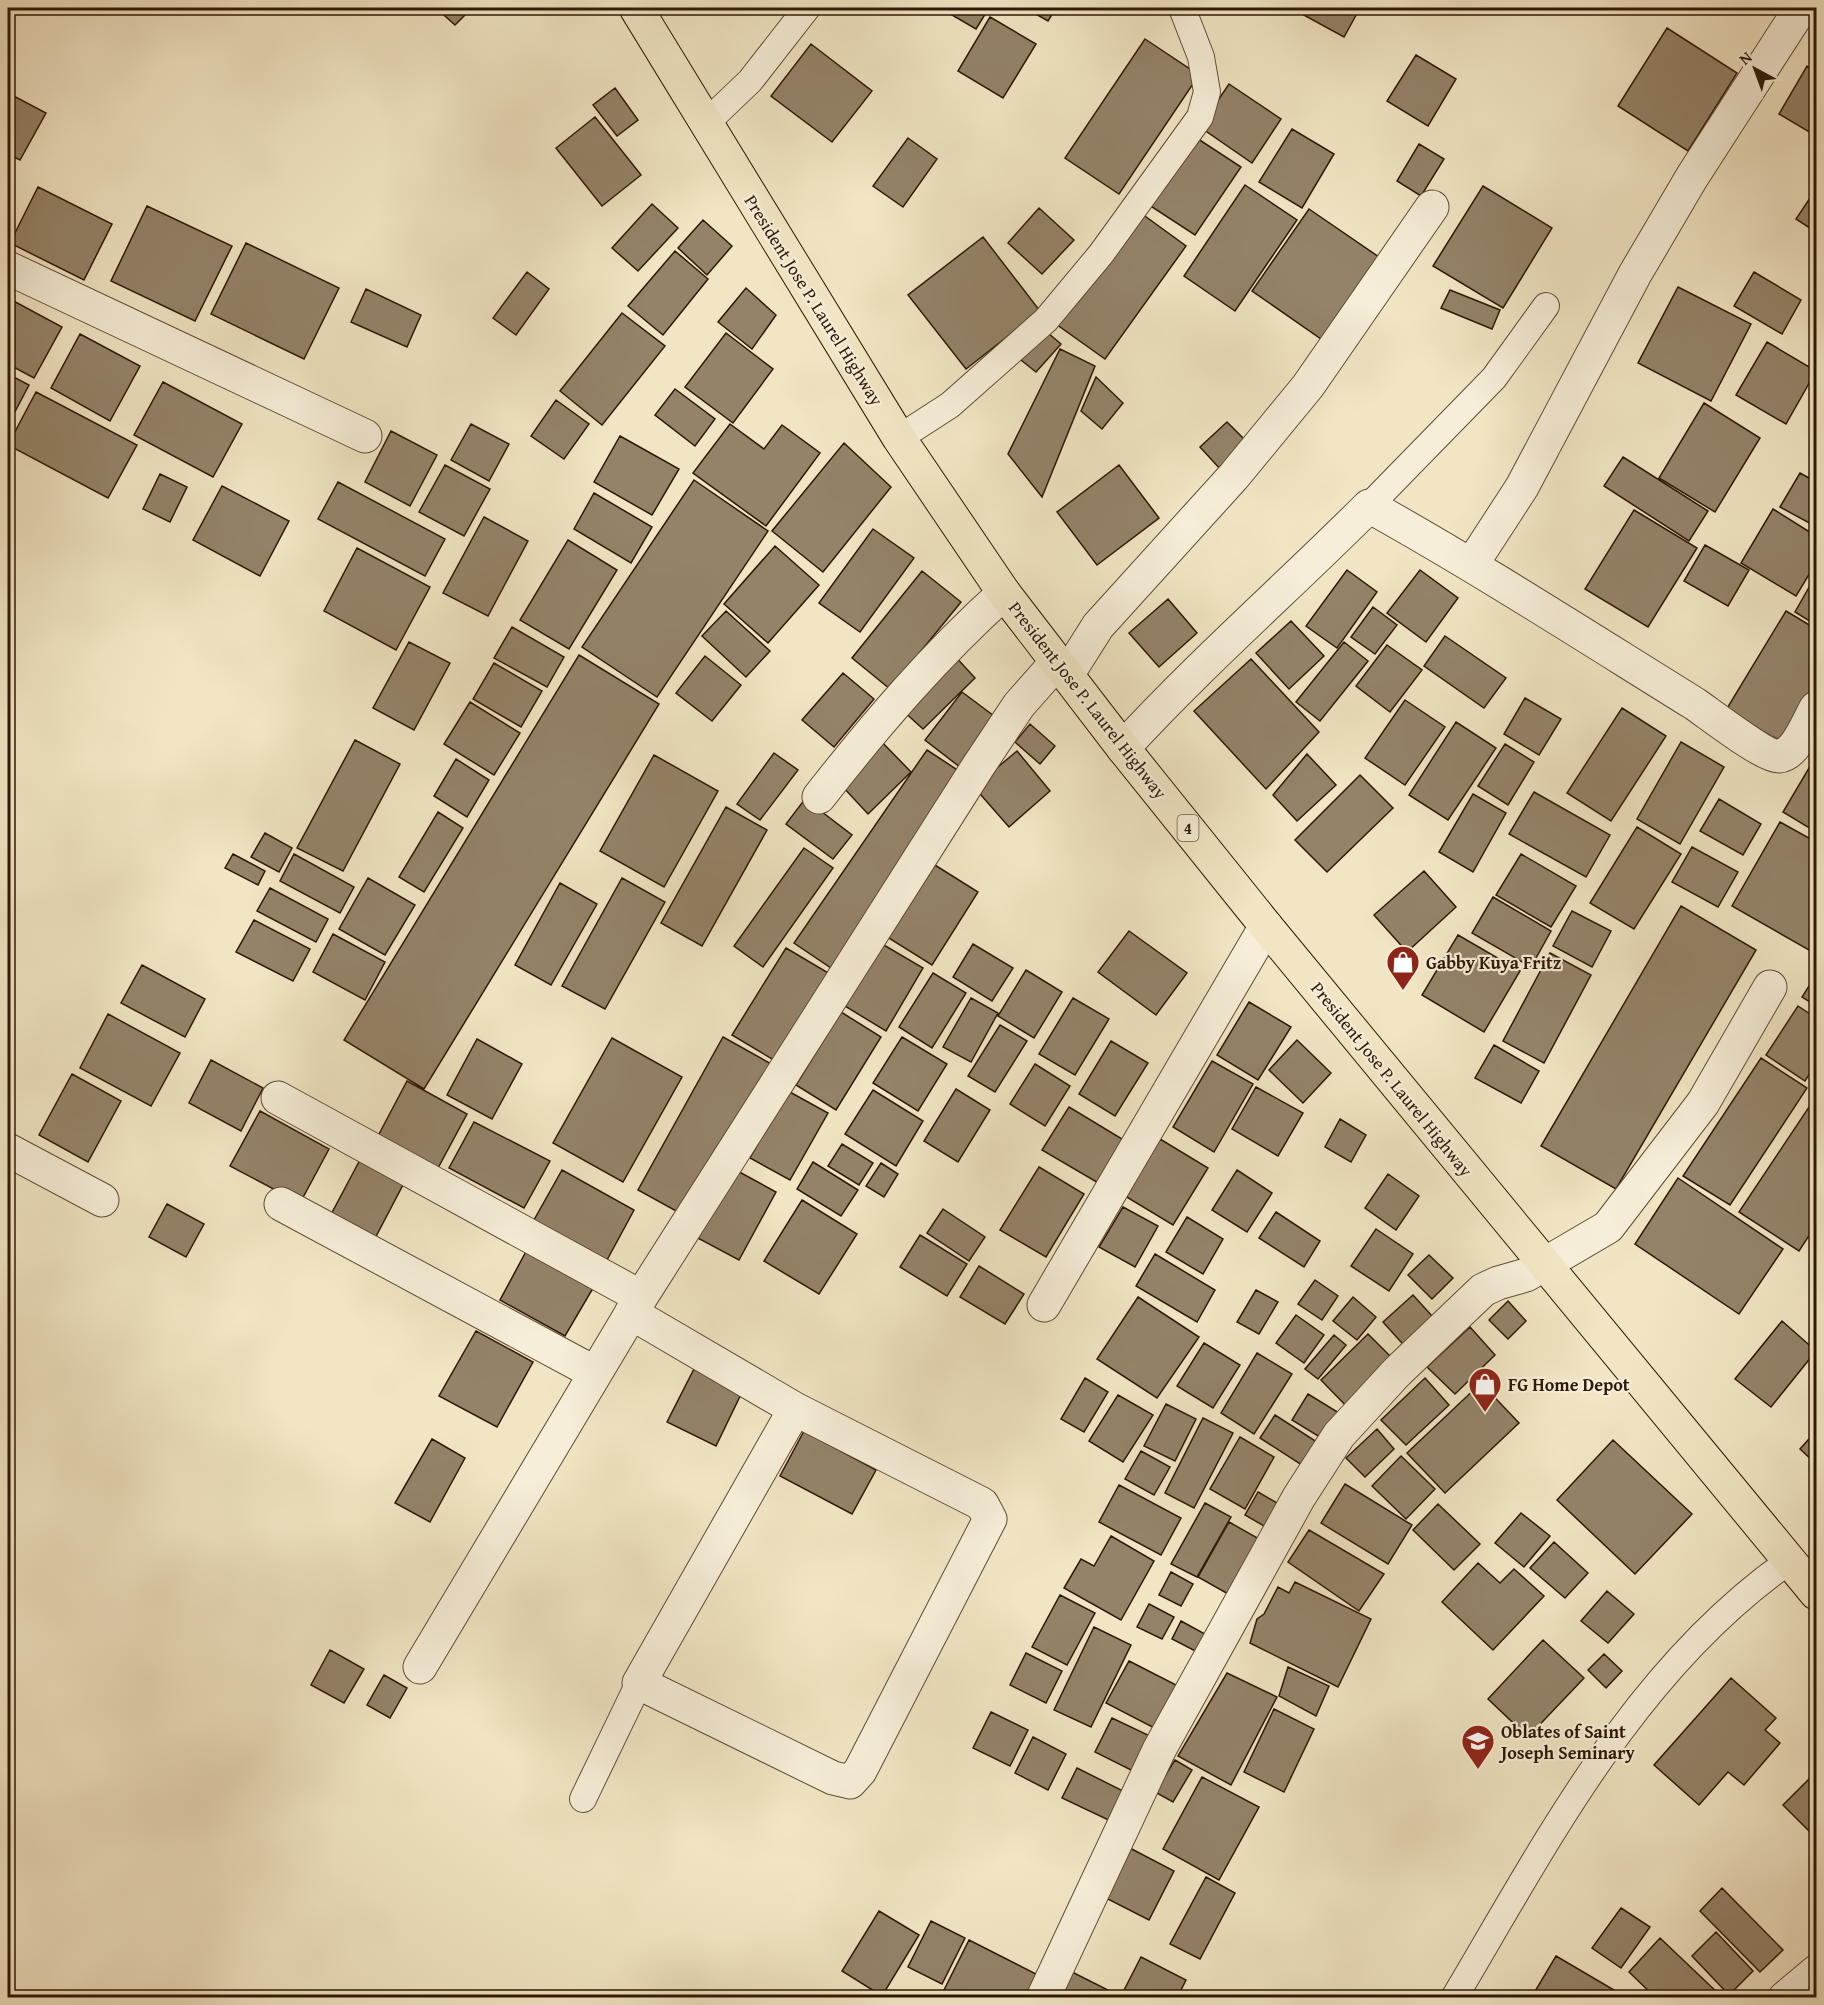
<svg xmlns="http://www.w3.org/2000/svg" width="1824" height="2005" font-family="'Gentium Book Plus',serif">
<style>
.building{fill:#948369;stroke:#2f1807;stroke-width:1.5}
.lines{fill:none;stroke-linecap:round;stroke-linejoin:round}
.lane-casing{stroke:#604b36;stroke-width:28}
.street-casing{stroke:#604b36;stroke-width:35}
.primary-casing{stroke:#2f1807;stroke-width:35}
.lane{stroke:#f6eed8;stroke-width:26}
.street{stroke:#f6eed8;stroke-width:33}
.primary{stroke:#f1e5c3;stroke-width:33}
.labels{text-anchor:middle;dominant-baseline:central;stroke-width:4.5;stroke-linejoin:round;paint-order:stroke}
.shield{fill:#f6eed8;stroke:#6b5846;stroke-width:1.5}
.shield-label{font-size:16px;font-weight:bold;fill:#2f1807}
.street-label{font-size:18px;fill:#2f1807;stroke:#f6eed8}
.poi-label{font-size:18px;font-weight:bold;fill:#2f1807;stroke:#f6eed8;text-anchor:start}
</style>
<rect width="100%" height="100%" fill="#f1e5c3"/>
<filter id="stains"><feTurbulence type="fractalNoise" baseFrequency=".00333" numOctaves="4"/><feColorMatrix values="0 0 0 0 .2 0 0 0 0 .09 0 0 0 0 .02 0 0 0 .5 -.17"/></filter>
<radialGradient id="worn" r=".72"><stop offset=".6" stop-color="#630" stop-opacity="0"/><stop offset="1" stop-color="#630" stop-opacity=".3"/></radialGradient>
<path class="building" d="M436,8H472L455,25Z
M940,8H989L976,29Z
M1025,8H1056L1048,21Z
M1291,8H1360L1344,37Z
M990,17L1036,44L1003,98L958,71Z
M1667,28L1737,73L1688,151L1618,106Z
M1145,39L1199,75L1119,194L1065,158Z
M811,44L872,91L832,142L771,96Z
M1416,55L1456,79L1428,126L1387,101Z
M1807,66L1816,72V136L1779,114Z
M1229,84L1281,119L1252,163L1200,127Z
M615,88L638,120L617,136L593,105Z
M8,93L46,113L20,160L8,154Z
M595,117L641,175L602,206L556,148Z
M1292,129L1334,154L1302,208L1259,182Z
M1192,135L1241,167L1195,235L1146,203Z
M908,138L937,159L903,207L873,186Z
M1419,144L1444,159L1421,196L1397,181Z
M1245,185L1297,220L1235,311L1184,276Z
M1483,186L1552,228L1503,308L1433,266Z
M38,187L112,224L84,280L10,243Z
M1816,189V232L1796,219Z
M652,204L678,228L638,271L612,248Z
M147,206L232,246L195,321L111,281Z
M1039,208L1074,240L1042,274L1008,243Z
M1309,209L1379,257L1321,339L1252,291Z
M1138,211L1186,246L1105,359L1056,324Z
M703,220L732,246L707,275L678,248Z
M983,237L1040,311L966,369L908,295Z
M246,243L339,288L304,359L211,314Z
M675,251L708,279L663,335L628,306Z
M527,272L549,289L516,335L493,318Z
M1754,272L1801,300L1782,334L1734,306Z
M1678,287L1751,324L1711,401L1638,363Z
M746,288L776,315L752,349L718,322Z
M366,289L421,315L407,347L351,322Z
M1450,290L1500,310L1492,329L1441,308Z
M8,298L62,327L34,378L8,364Z
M622,313L665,346L602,425L560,391Z
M1041,327L1061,344L1036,372L1016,356Z
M726,333L773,369L733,423L685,387Z
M80,334L140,366L110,421L51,388Z
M1767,342L1816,371L1786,424L1736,395Z
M1060,349L1095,366L1042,497L1008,454Z
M8,374L29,385L8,425Z
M1096,377L1123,403L1102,429L1081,411Z
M163,382L242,424L213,477L134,435Z
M675,389L715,419L695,446L655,415Z
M36,392L137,445L108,498L8,445Z
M556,400L589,424L564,459L531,436Z
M1704,403L1760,438L1715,512L1659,478Z
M1227,422L1248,443L1221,470L1200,447Z
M471,424L509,444L489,481L451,460Z
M730,424L764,449L782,425L820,453L766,526L693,473Z
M391,431L437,455L410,506L365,482Z
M620,436L679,469L652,515L594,482Z
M844,443L891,487L823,572L772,531Z
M1623,457L1708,511L1689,541L1604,486Z
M445,465L490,489L464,536L419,512Z
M1119,465L1159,518L1097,565L1057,512Z
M1800,473L1816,482V520L1813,525L1780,507Z
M160,474L187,487L170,522L143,509Z
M694,480L768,531L657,697L582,647Z
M338,482L445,539L425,576L318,519Z
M222,486L289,521L260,576L193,540Z
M594,493L652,527L631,563L574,529Z
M1773,509L1816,536V563L1796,596L1741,563Z
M1634,510L1697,548L1648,627L1585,589Z
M484,517L528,541L488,616L443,593Z
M873,529L914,558L860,632L819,603Z
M568,540L617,570L569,649L520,620Z
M1705,545L1749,570L1728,606L1684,581Z
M775,546L819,585L768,643L724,604Z
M357,548L430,587L396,650L324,611Z
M1347,570L1377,592L1337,648L1306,626Z
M1420,570L1458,598L1426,642L1387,613Z
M922,571L961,602L890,689L852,658Z
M1816,575V625L1795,612Z
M1168,599L1197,633L1159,667L1129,633Z
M1373,607L1397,625L1375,654L1351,637Z
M726,611L770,651L746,677L702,636Z
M1786,611L1816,629V681L1775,748L1723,715Z
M1291,621L1324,656L1289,689L1256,653Z
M512,627L564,657L547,687L494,658Z
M1445,636L1506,678L1484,708L1424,666Z
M409,642L450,663L414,730L373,708Z
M1344,642L1368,661L1320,721L1296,702Z
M1387,645L1422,670L1390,712L1356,686Z
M952,653L975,678L923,729L900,708Z
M579,655L659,704L424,1089L344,1040Z
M705,656L741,685L712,721L676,693Z
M1251,659L1319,732L1266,789L1194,711Z
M494,663L542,691L521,727L473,699Z
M843,673L874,699L834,747L802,720Z
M962,692L1002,722L965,771L925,740Z
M1525,698L1561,719L1539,755L1504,734Z
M1405,700L1445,727L1405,785L1365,758Z
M470,702L520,733L494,775L444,744Z
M1622,708L1666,736L1611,821L1567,793Z
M1456,722L1496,748L1448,820L1409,795Z
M1030,724L1055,746L1040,764L1015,742Z
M877,737L911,772L868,814L842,786Z
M355,740L400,764L343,871L297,848Z
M1681,742L1724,767L1680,844L1637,819Z
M1505,744L1534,762L1508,805L1478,786Z
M927,750L965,775L831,968L794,943Z
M1017,751L1050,791L1009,827L974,787Z
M774,753L798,770L760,820L737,804Z
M1307,754L1336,785L1297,821L1273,795Z
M654,755L718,791L664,887L600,851Z
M456,759L489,780L467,817L434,796Z
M1809,768L1816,772V832L1783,812Z
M1360,775L1393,808L1327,872L1295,840Z
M1534,792L1610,835L1586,877L1509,834Z
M1473,794L1506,813L1473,872L1439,852Z
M805,799L852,835L833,859L786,824Z
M1719,799L1761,824L1743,855L1700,831Z
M726,807L767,830L702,946L661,923Z
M438,812L463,828L424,892L399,877Z
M1780,822L1816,842V954L1732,906Z
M1637,827L1681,854L1634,929L1590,903Z
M265,833L292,848L279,872L251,857Z
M1692,847L1738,872L1718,907L1672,882Z
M804,848L833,868L763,967L734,946Z
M233,854L265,871L258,885L225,868Z
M294,854L354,887L340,913L280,881Z
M1521,854L1576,886L1551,927L1496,895Z
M930,862L978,892L932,965L884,935Z
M1424,871L1456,907L1407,952L1374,915Z
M368,878L415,905L385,955L339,929Z
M622,878L665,902L605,1009L562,986Z
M560,883L597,904L551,985L515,965Z
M270,888L328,919L316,942L257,911Z
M1493,897L1551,931L1531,967L1472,933Z
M1681,906L1756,950L1616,1189L1541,1146Z
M1572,911L1611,931L1592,967L1553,946Z
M254,920L310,949L293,981L236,952Z
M1129,931L1187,973L1156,1015L1098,972Z
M333,934L385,962L365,1000L313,972Z
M1458,935L1520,971L1484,1032L1422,995Z
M877,941L923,968L886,1031L840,1003Z
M973,944L1013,968L992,1001L953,977Z
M786,948L830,974L777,1062L732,1035Z
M1550,953L1591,975L1544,1063L1503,1041Z
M142,965L205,999L185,1037L121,1003Z
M1026,970L1062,992L1034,1038L998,1016Z
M933,973L966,993L932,1048L899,1027Z
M1816,975V1006L1802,997Z
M971,998L998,1013L971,1062L943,1047Z
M1073,998L1109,1019L1075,1075L1039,1054Z
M1249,1002L1291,1027L1258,1080L1217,1055Z
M1798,1006L1816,1018V1064L1805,1081L1766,1055Z
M841,1012L881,1037L836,1110L796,1085Z
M108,1014L180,1053L151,1106L80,1068Z
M1000,1025L1027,1041L995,1092L968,1076Z
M723,1037L773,1065L687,1217L638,1190Z
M902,1037L947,1064L918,1111L873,1083Z
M612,1038L682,1077L623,1182L553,1143Z
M477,1039L522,1064L492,1119L447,1095Z
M1297,1040L1331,1073L1303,1103L1269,1070Z
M1111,1041L1148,1063L1115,1116L1079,1094Z
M1494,1045L1539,1071L1521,1103L1475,1078Z
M1761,1058L1807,1088L1730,1205L1683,1176Z
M211,1060L263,1088L241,1131L189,1103Z
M1212,1061L1253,1084L1214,1152L1173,1127Z
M1035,1064L1070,1086L1045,1126L1010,1104Z
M72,1074L121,1101L88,1162L39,1135Z
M407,1081L467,1114L438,1168L378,1136Z
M1256,1087L1303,1113L1278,1156L1232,1129Z
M956,1089L990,1110L958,1162L924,1141Z
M873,1090L923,1121L896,1166L845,1134Z
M788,1091L828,1113L790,1180L750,1158Z
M1069,1107L1127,1142L1100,1184L1042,1150Z
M1809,1107L1816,1112V1225L1799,1251L1739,1212Z
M260,1111L329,1149L300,1203L230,1166Z
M1340,1119L1366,1135L1351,1162L1325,1147Z
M474,1122L550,1161L524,1208L449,1168Z
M1160,1139L1208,1168L1173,1225L1125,1196Z
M842,1144L873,1163L859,1185L828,1166Z
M361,1158L405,1181L371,1246L327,1222Z
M813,1162L858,1190L841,1216L797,1189Z
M881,1163L898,1174L884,1197L866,1186Z
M1039,1167L1084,1194L1046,1257L1000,1230Z
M732,1168L776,1192L739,1260L694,1236Z
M562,1170L634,1210L607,1260L534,1220Z
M1237,1170L1272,1193L1247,1232L1212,1210Z
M1388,1174L1419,1196L1396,1230L1365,1208Z
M1678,1178L1783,1249L1739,1314L1635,1244Z
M802,1200L857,1234L819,1294L764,1261Z
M167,1204L204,1224L186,1257L149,1237Z
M1123,1207L1158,1226L1135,1267L1099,1247Z
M943,1209L985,1237L969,1261L927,1233Z
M1276,1212L1320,1241L1304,1267L1259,1238Z
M1187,1217L1223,1239L1203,1274L1166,1252Z
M1376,1229L1413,1254L1389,1291L1351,1266Z
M920,1235L967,1264L947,1296L900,1267Z
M529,1246L596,1283L565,1336L500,1300Z
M1155,1254L1215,1290L1197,1322L1136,1286Z
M1429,1255L1453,1278L1432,1299L1408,1275Z
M979,1266L1024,1294L1005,1324L960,1297Z
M1315,1280L1338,1296L1322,1320L1298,1304Z
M1256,1290L1278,1302L1259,1334L1237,1322Z
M1413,1295L1441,1326L1410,1352L1383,1322Z
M1138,1297L1199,1337L1157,1398L1097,1359Z
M1353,1297L1376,1317L1357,1340L1333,1321Z
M1508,1301L1526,1321L1508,1339L1489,1320Z
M1296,1315L1324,1335L1304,1363L1276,1343Z
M1782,1321L1816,1351L1771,1407L1735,1379Z
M1470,1327L1495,1355L1455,1394L1427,1367Z
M476,1331L533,1362L497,1427L439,1396Z
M1368,1334L1400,1366L1353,1413L1321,1380Z
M1334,1335L1346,1345L1318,1379L1305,1369Z
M1204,1343L1240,1365L1213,1408L1177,1386Z
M1257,1353L1292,1374L1254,1434L1221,1413Z
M696,1365L744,1388L716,1446L667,1422Z
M1085,1378L1108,1392L1084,1432L1061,1419Z
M1425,1378L1449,1405L1406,1445L1381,1420Z
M1481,1383L1519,1423L1445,1493L1407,1453Z
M1308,1394L1339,1413L1323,1439L1292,1420Z
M1118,1395L1153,1415L1123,1462L1089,1441Z
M1166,1404L1196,1419L1175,1461L1144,1446Z
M1275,1415L1323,1446L1308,1469L1260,1438Z
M1203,1418L1233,1433L1194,1508L1165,1493Z
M1377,1429L1394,1449L1365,1477L1346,1458Z
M804,1431L876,1470L852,1514L780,1476Z
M1816,1431V1464L1800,1449Z
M1240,1437L1274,1457L1245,1509L1210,1489Z
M432,1439L465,1458L430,1522L395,1503Z
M1613,1440L1692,1514L1635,1574L1557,1500Z
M1141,1451L1170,1467L1154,1495L1125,1479Z
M1401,1456L1435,1489L1406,1519L1372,1486Z
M1345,1484L1412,1525L1388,1564L1321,1523Z
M1119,1485L1181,1518L1161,1555L1099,1522Z
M1258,1492L1284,1507L1271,1530L1245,1515Z
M1205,1503L1231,1517L1197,1577L1171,1564Z
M1438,1504L1480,1544L1454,1570L1413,1530Z
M1521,1513L1550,1536L1524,1567L1495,1543Z
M1229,1522L1268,1544L1237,1599L1198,1577Z
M1309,1530L1384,1574L1359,1611L1288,1562Z
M1111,1536L1154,1561L1121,1620L1064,1588L1081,1559L1094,1566Z
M1554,1542L1588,1573L1565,1598L1530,1568Z
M1478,1563L1500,1583L1514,1569L1544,1596L1493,1650L1442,1602Z
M1171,1572L1193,1584L1181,1606L1159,1595Z
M1295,1582L1371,1619L1338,1687L1250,1643L1257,1619L1264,1614L1278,1587L1289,1593Z
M1607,1591L1634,1614L1608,1643L1581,1621Z
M1060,1595L1095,1613L1067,1665L1032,1647Z
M1149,1604L1174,1617L1162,1639L1137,1627Z
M1181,1621L1214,1639L1205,1656L1172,1639Z
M1094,1627L1131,1645L1091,1727L1054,1710Z
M1543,1640L1584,1678L1528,1737L1488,1699Z
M330,1650L364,1669L344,1703L311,1685Z
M1026,1653L1062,1671L1046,1703L1010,1685Z
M1604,1654L1622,1671L1606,1688L1588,1670Z
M1129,1661L1184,1689L1162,1732L1106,1703Z
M1288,1667L1329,1686L1316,1716L1279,1696Z
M1227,1673L1277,1697L1231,1785L1178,1756Z
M384,1675L407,1688L390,1718L367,1705Z
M1731,1678L1776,1718L1765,1730L1780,1743L1744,1785L1728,1772L1699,1805L1654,1765Z
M1274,1709L1314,1729L1284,1792L1244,1772Z
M991,1712L1028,1730L1010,1766L973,1748Z
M1112,1718L1152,1737L1135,1772L1095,1752Z
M1033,1737L1066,1754L1048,1790L1015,1773Z
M1175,1760L1192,1770L1173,1802L1155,1792Z
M1077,1768L1133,1796L1119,1825L1062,1798Z
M1816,1772V1838L1783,1805Z
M1202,1777L1259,1807L1219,1880L1163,1849Z
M1126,1846L1174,1871L1149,1920L1100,1895Z
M1206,1877L1235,1893L1200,1959L1170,1944Z
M1722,1888L1783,1950L1760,1972L1700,1911Z
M1621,1908L1650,1927L1621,1968L1592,1948Z
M879,1911L919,1935L882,1996L842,1971Z
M931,1921L965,1938L942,1984L908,1967Z
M1716,1932L1753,1971L1729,1995L1692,1956Z
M1660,1938L1721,1996L1719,1998H1656L1629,1972Z
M969,1940L1038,1975L1026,1998H940Z
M1556,1956L1614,1990L1609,1998H1531Z
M1141,1957L1186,1980L1177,1998H1120Z
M1062,1967L1114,1993L1112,1998H1047Z"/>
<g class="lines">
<defs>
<path id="lane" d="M705,124L750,81L807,8
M899,438L950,405L1046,320L1101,254L1200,117L1207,92L1201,57L1182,8
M1369,506L1494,378L1546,306
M583,1799L639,1683
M1454,1998C1548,1840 1635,1669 1789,1561"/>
<path id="street" d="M8,268L365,436
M1472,564L1522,487L1635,274L1692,177L1801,8
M1067,675L1098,626L1234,476L1308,386L1432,207
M1123,748C1201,663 1288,587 1369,506C1480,568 1587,637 1695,704C1711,715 1765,757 1779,756C1796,755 1808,721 1816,708
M819,797C876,724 935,655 1004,593
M278,1098L641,1297
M8,1150L102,1200
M281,1204L595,1373
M1044,1305L1266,926
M631,1313L795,1409L982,1504L990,1519L860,1771L850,1782L833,1778L639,1683L795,1409
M420,1667L641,1297L979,765L1019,705L1057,662
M1043,1998L1159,1750L1299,1497L1339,1435L1397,1372L1483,1290L1498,1283L1526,1275L1608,1227L1703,1103L1770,987
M1785,1998L1816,1972"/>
<path id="primary" d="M636,8L899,438L1004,593L1123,748L1266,926L1816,1593"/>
</defs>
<use href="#lane" class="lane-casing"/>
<use href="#street" class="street-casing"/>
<use href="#primary" class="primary-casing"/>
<use href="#lane" class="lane"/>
<use href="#street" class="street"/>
<use href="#primary" class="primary"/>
</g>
<defs>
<symbol id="shop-pin" viewBox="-11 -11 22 30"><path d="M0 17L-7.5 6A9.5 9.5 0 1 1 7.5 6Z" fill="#8f2418" stroke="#f6eed8"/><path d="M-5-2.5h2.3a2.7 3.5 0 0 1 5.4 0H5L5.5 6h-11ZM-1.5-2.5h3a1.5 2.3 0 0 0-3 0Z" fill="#fff"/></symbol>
<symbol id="school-pin" viewBox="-11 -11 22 30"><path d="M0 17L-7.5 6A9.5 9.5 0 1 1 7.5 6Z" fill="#8f2418" stroke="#f6eed8"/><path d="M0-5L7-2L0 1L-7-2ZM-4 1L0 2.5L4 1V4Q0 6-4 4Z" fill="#fff"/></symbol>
</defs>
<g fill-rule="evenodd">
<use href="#shop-pin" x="1384" y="943" width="38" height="52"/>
<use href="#shop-pin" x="1466" y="1365" width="38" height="52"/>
<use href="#school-pin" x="1459" y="1722" width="38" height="52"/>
</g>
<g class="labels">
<rect class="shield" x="1177.5" y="815" width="21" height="26" rx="4.5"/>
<g class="shield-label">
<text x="1188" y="828">4</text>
</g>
<g class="street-label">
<text transform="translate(814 300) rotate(58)">President Jose P. Laurel Highway</text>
<text transform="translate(1088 700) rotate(52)">President Jose P. Laurel Highway</text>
<text transform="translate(1392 1079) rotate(51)">President Jose P. Laurel Highway</text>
</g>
<g class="poi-label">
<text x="1426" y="962">Gabby Kuya Fritz</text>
<text x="1508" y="1384">FG Home Depot</text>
<text x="1501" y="1731">Oblates of Saint<tspan x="1501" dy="21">Joseph Seminary</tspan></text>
</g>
</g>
<rect width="1824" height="2005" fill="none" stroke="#f1e5c3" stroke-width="30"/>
<rect x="9" y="9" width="1806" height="1987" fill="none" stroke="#2f1807" stroke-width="3"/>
<rect x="15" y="15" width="1794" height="1975" fill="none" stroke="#2f1807" stroke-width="1.5"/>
<g transform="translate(1755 69) rotate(319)" stroke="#f6eed8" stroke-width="4.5" paint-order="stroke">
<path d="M0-4.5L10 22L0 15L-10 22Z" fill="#2f1807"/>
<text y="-9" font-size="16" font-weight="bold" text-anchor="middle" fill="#2f1807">N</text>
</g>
<rect width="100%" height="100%" filter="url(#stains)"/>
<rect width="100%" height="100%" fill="url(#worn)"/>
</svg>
